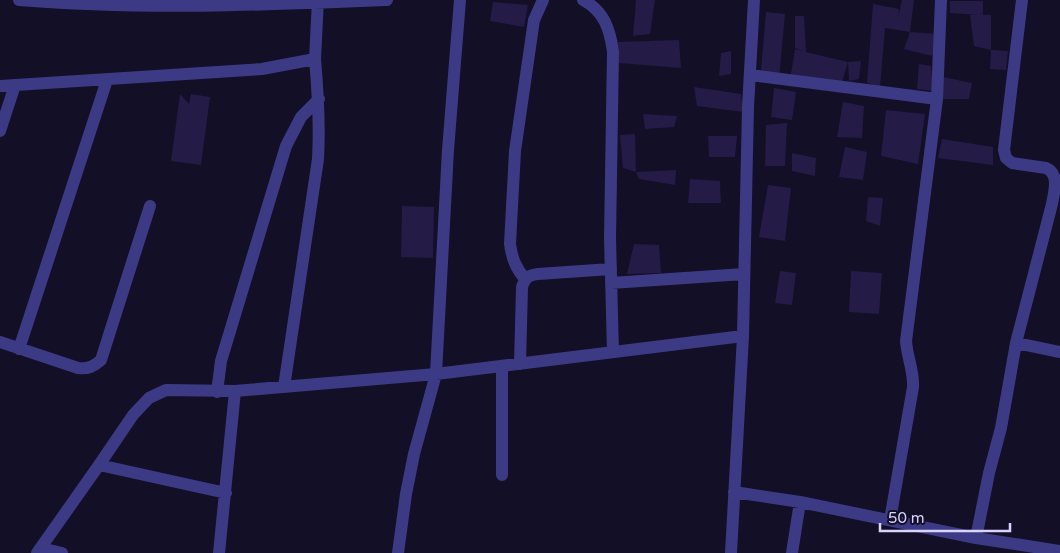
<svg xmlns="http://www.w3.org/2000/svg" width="1060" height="553" font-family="'Varela Round',sans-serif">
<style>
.building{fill:#241b47}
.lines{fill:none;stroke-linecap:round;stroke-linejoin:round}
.street{stroke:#3d3a85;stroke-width:12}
</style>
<rect width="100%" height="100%" fill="#130f26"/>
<path class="building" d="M636,0H655L650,34L633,36Z
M902,0H914L910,32L885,28L880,87L867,83L873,4L899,9L898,18Z
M950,1H983V15H991V50L974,46L970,15H979L950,13Z
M493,2L528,5L524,27L490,21Z
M766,12L785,14L779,79L761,71Z
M795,16H804L806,52L848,62L842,82L790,80L795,49L803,51L795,48Z
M910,32L939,34L932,56L904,49Z
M679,40L681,68L619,63L618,42Z
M991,50L1008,51L1006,70L990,69Z
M731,51V74L719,76L721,53Z
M861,61L859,79L849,81L848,62Z
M919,64L931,66L933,91L917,89Z
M943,77L972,83L969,99H937Z
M694,87L741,94L743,112L697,106Z
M774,88L796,92L792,120L771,117Z
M180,94L189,104L191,94L210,97L201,165L171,161Z
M843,102L864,106L862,138L837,137Z
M886,110L925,114L918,164L881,156Z
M643,114L677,116L674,127L645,129Z
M787,123L785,166H765L766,125Z
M635,134L636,172L623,168L620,135Z
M708,136H737L735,157H709Z
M942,139L993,147V165L938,158Z
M845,147L867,152L863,180L839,177Z
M792,153L816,158L815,176L792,171Z
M676,170L675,185L639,179L636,172Z
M690,179L720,181L721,203H688Z
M768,185L791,188L785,241L759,237Z
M868,197L883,198L880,226L866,221Z
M402,206L434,207L433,258L401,257Z
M634,244L659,245L661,273L627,274Z
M780,271L796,273L792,305L775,303Z
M851,271L882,273L879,314L849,312Z"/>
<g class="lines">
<path class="street" d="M19,0C142,10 264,5 387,0
M583,0C604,11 610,29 613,52L610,238L613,352
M750,75L937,99
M0,86L262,69L315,59L318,0
M0,131L15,85
M525,279C516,268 512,259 510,244L515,151L534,20L543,0
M611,283L744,274
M0,342L78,368C88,369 93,367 101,360L150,206
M1016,343L1060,352
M19,349L107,80
M520,364L522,287C525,278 528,275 538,274L611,269
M284,387L318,159C320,125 318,93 315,59
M217,392L221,361L286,146L301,117L319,99
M99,465L226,493
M502,475V366
M734,492L800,502L976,538L1060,551
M890,520L913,387C914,371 907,357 906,341L937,99L941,0
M976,538L989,473L1001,428L1016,343L1052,204C1054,192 1060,174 1046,168L1012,163L1006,158L1004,150L1022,0
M41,548L62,553
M37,553L99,465L133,415L149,398L166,390L235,391L436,374L743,336
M219,553L235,391
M398,553L406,494L414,454L436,374L448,150L460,0
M731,553L743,336L748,107L754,0
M792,553L800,502"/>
</g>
<path d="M880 523v8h130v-8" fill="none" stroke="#d9d4ff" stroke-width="2.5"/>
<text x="888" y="523" font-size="15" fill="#d9d4ff" stroke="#130f26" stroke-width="4" paint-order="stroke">50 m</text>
</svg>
